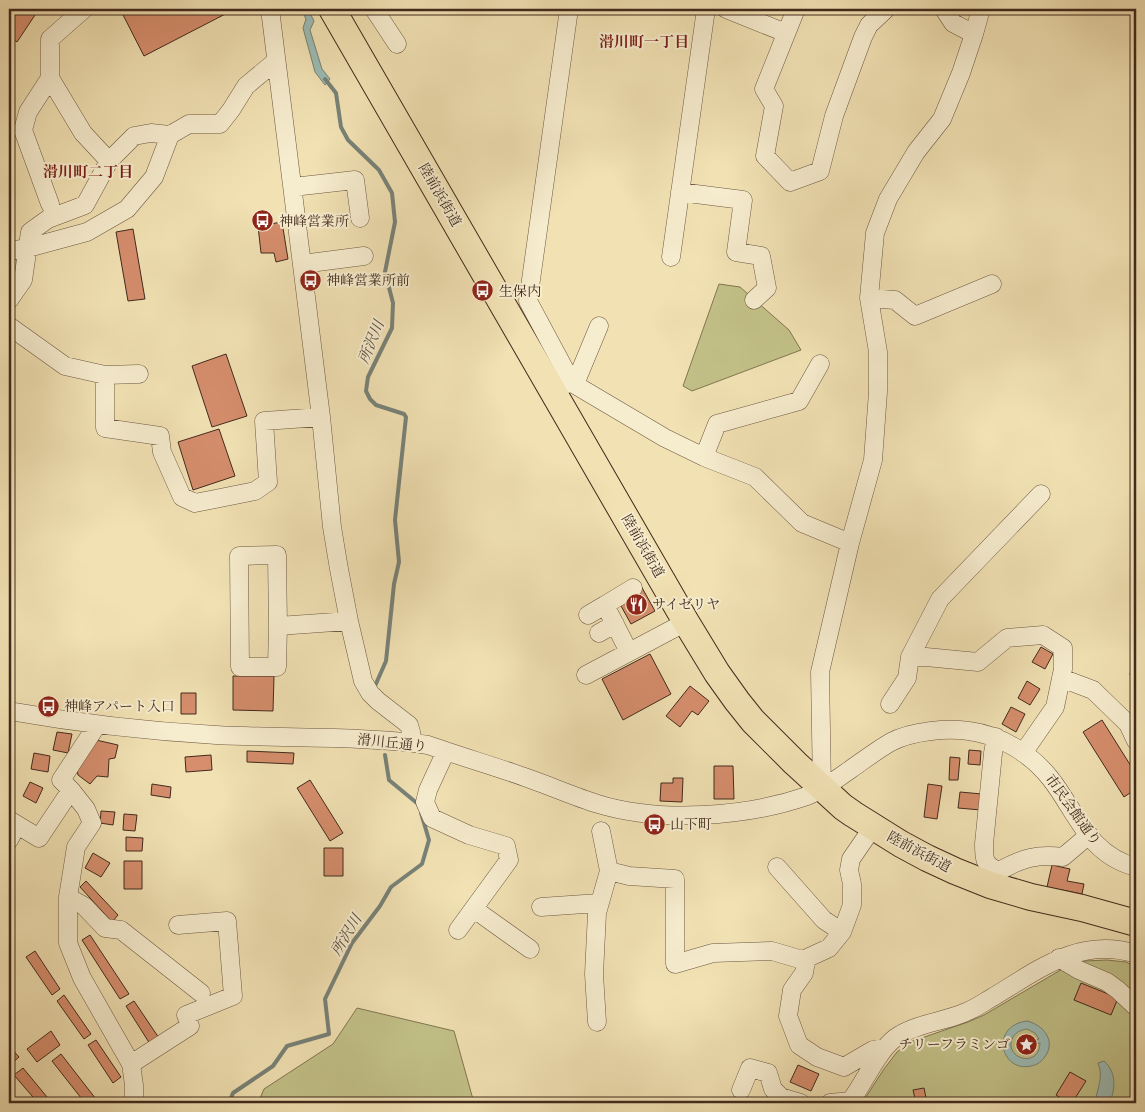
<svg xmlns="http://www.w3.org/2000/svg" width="1145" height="1112" font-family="'IM FELL French Canon','Noto Serif JP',serif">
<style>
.green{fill:#c2c188;stroke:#827652}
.water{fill:#9cbcb5;stroke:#788278;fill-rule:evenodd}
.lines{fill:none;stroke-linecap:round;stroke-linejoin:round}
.stream{stroke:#788278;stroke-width:4}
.building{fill:#d68e6d;stroke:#412a1d}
.minor-casing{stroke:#6d5842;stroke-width:19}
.highway-casing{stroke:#412a1d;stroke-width:28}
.minor{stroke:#f6ecce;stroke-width:18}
.highway{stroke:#f1e1b3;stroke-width:26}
.labels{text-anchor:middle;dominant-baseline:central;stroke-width:4;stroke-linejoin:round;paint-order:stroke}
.street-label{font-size:14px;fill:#412a1d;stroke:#f6ecce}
.poi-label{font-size:14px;fill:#412a1d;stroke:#f6ecce;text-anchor:start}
.neighbourhood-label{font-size:15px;font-weight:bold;fill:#7a1f14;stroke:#f6ecce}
.water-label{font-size:15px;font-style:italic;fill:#584e43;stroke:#f6ecce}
</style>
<rect width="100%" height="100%" fill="#f1e1b3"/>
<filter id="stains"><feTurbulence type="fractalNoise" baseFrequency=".004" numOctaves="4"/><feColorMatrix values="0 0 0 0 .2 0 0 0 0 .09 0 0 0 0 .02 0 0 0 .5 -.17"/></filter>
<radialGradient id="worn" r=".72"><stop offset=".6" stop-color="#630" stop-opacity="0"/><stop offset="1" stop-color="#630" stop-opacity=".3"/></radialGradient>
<path class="green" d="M719,284L740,287L789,330L801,350L692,391L683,386Z
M1107,960L1126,962L1136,967V1103H862L884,1069L897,1052L910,1042L968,1022L984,1015L1064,968L1084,961Z
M357,1008L454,1031L474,1103H258L264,1089L333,1044Z"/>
<path class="water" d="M301,9H308L314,21L310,30L322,69L330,79L325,85L315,72L303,28L306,19Z
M1027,1021C1044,1025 1057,1042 1044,1058C1040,1063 1036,1065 1031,1066C1001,1073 989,1026 1027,1021ZM1027,1029L1035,1033L1039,1039L1031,1041L1029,1038L1023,1039L1020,1042V1047L1026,1050L1029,1049L1032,1045L1040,1043C1039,1070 1002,1058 1013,1037C1016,1032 1021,1030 1027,1029Z
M1104,1061C1117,1073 1115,1088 1110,1103H1095C1097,1089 1104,1077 1098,1063Z"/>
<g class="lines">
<path class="stream" d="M325,79L336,93L341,127L348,140L379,170L392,193L395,222L385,272L393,303L392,328L368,377L366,391L370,399L376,405L404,414L406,417L395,520L399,562L394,584L386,661L375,686
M385,755L389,780L418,804L419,807
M229,1103L233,1093L273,1066L287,1046L329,1034L325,999L352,943L380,906L391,887L422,864L429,840L421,813"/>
</g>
<path class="building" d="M13,9H39L17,42L9,36V15Z
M120,9H235L144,56Z
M282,222L288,259L276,262L274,253H261L258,226Z
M133,229L145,299L128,301L116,232Z
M226,354L247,416L212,427L192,366Z
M219,429L235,476L193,490L178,442Z
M640,584L655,611L631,624L616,597Z
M1136,640V676L1130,675Z
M1041,647L1053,654L1045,669L1032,662Z
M650,654L671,694L623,720L602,679Z
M233,676H274L273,711L233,710Z
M1027,681L1040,689L1030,705L1018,698Z
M690,686L709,701L698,715L692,711L680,727L666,716Z
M181,693H196V714H181Z
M1011,707L1025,714L1016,732L1002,724Z
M1102,720L1136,774V789L1124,797L1083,732Z
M57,732L72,734L68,753L53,750Z
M96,740L118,745L115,758L109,759L108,777L97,776L90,784L78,775L77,770Z
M969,750L981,751L980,765L968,764Z
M247,751L294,753L293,764L247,762Z
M34,753L50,756L48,772L31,769Z
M211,755L212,770L186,772L185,757Z
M950,757L960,758L958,780H949Z
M714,766H733L734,799H714Z
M673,778H683L682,802L660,801L661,783H673Z
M310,780L343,833L330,841L297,788Z
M30,782L43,788L36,803L23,796Z
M152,784L171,787L170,798L151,795Z
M928,784L942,786L937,819L924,817Z
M960,792L982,794L981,810L958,808Z
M101,811L115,812L113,825L100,823Z
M124,814L137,815L135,831L123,830Z
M126,837L143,838L142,851H126Z
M324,848H343V876H324Z
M93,853L110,863L101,877L85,868Z
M124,861H142V889H124Z
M1052,865L1070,869L1067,881L1084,884L1082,894L1047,887Z
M86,881L118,915L112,922L80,887Z
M90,935L129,994L120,999L82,940Z
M35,951L60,989L52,995L26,957Z
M1081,983L1118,998L1111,1015L1074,1000Z
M64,995L91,1034L84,1039L57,1001Z
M134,1001L159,1038L150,1044L126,1006Z
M51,1031L60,1045L37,1062L27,1049Z
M96,1040L121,1077L113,1083L88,1045Z
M9,1046L19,1057L11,1064L9,1061Z
M61,1054L99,1103H85L52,1061Z
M798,1065L819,1074L811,1091L790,1082Z
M23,1068L52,1103H38L14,1075Z
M1070,1072L1086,1081L1072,1103H1058L1061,1098L1056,1095Z
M1136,1080V1103H1128Z
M924,1088L927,1103H916L913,1090Z"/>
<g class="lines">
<defs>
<path id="minor" d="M270,9L321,417L332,527L339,569L349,621L363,681L370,693L378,701L409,725L411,732L413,743
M374,9L397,44
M569,9L528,301L572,383L577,379L599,326
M726,9L786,33
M796,9L764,89L774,106L765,156L790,182L820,171L834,116L863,37L869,25L886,9
M944,9L953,23L974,34
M50,78L83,133L109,161
M293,187L355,180L360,218
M680,192L743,200L736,252L761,256L767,288L754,300
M50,204L23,130L28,112L50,78V39L84,9
M9,251L28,248L87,232L127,209L154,177L170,135L189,124H220L231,110L246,86L276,61
M671,257L706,9
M302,264L364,256
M869,298L895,300L915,316L992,284
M9,300L23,280L30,232L48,219L85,205L109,161L134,136L151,133L170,135
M9,326L65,366L105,375V428L160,436L162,452L182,497L195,503L255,491L268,482L264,421L321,417
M105,375L139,374
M562,385L572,383L665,438L704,457L755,477L802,523L850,543
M704,457L717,424L799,401L820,364
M277,555L278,626L277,667H240L239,556Z
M588,615L605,605
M278,626L349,621
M599,633L615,624
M629,652L605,605L633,588
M910,657L940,599L1041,494
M586,675L686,622
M1061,678L1093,690L1128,724L1136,741
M890,704L907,678L910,657H926L978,662L1007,638L1043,635L1063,648V669L1055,707L1023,753
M9,711C77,723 146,731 216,735C255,737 294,737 334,738C365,739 397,740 428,745C462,757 497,767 530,779C553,787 575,797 598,804C660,823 746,817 807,796C823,790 837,779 851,769C864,760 877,750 891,742C912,731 946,728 969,731C1000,735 1030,753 1050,778C1077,812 1088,855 1136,867
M996,737L993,753L984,844C984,860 984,865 999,871C1023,858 1036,854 1063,857L1089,835
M446,751L428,790L425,802L432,818L469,835L506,846L509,860L458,930
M822,788L820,672L850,543L873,460L878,392V352L869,298L875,233L888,199L916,152L942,119L961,73L974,34L981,9
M71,790L86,809L92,823L76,847L68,897V943L82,978L131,1064L134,1085V1103
M9,820L39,838L71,790L61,780L97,725
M601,831L609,871L629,876L675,879V964L713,953L772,951L806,961L804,973L792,990L788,1016L799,1045L817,1057L844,1067L873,1050L885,1048
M9,840L17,825
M777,867L824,920L842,932
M68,897L84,906L105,928L121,930L201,993
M541,907L599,903
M474,909L530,949
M1059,958L1079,970L1107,982L1118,990L1136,1007
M803,960L829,948L842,932L852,905V884L849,870L851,859L873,827
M597,1022L594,974L597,913L609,871
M131,1064L190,1026L186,1015L233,996L227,921L178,925
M741,1090L750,1068L768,1073L773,1089L781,1097L801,1103
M830,1103L851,1101
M849,1103C864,1084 876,1053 895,1038C916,1023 944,1022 966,1012C976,1008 984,1002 993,997C1038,970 1080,936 1136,954"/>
<path id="highway" d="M332,9L686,622L717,673L737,701L753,721L795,763L843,807L853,814L901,844L927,858L955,871L990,885L1031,897L1082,908L1136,923"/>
</defs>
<use href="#minor" class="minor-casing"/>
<use href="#highway" class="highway-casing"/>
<use href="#minor" class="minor"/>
<use href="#highway" class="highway"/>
</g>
<defs>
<symbol id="bus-disc" viewBox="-11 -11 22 22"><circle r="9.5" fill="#8f2418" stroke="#f6ecce"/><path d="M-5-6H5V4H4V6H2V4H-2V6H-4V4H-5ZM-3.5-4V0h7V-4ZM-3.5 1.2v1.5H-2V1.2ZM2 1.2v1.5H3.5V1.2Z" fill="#fff"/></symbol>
<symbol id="restaurant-disc" viewBox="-11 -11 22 22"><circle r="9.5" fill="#8f2418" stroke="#f6ecce"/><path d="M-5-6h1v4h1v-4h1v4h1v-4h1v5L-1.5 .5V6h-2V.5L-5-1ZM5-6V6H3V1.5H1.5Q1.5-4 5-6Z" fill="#fff"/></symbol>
<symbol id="sight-disc" viewBox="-11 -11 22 22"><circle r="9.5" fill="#8f2418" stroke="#f6ecce"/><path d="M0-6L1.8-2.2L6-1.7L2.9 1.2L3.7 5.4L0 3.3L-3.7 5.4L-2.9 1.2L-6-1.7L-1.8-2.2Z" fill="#fff"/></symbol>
</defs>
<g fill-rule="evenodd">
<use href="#bus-disc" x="250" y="208" width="25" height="25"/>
<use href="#bus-disc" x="298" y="268" width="25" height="25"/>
<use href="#bus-disc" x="470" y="278" width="25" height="25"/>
<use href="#restaurant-disc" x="624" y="592" width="25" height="25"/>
<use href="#bus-disc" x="36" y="694" width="25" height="25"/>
<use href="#bus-disc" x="642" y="812" width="25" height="25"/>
<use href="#sight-disc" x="1014" y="1032" width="25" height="25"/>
</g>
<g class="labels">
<g class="street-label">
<text transform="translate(440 195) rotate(60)">陸前浜街道</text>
<text transform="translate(643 546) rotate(60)">陸前浜街道</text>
<text transform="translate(392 743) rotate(6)">滑川丘通り</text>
<text transform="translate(1073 810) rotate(54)">市民会館通り</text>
<text transform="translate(919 852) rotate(28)">陸前浜街道</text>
</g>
<g class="poi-label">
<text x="279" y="221">神峰営業所</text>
<text x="326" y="280">神峰営業所前</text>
<text x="499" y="291">生保内</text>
<text x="652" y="604">サイゼリヤ</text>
<text x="64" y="706">神峰アパート入口</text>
<text x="670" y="824">山下町</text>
<text x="1010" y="1044" text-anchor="end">チリーフラミンゴ</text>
</g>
<g class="neighbourhood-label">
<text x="644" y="42">滑川町一丁目</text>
<text x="88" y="172">滑川町二丁目</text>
</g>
<g class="water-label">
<text transform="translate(371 342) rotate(-68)">所沢川</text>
<text transform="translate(346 935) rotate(-59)">所沢川</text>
</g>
</g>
<rect width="1145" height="1112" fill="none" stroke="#f1e1b3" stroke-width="30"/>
<rect x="10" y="10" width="1125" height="1092" fill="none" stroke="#412a1d" stroke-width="2.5"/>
<rect x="15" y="15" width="1115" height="1082" fill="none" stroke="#412a1d"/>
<rect width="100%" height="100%" filter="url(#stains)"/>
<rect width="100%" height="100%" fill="url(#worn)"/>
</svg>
